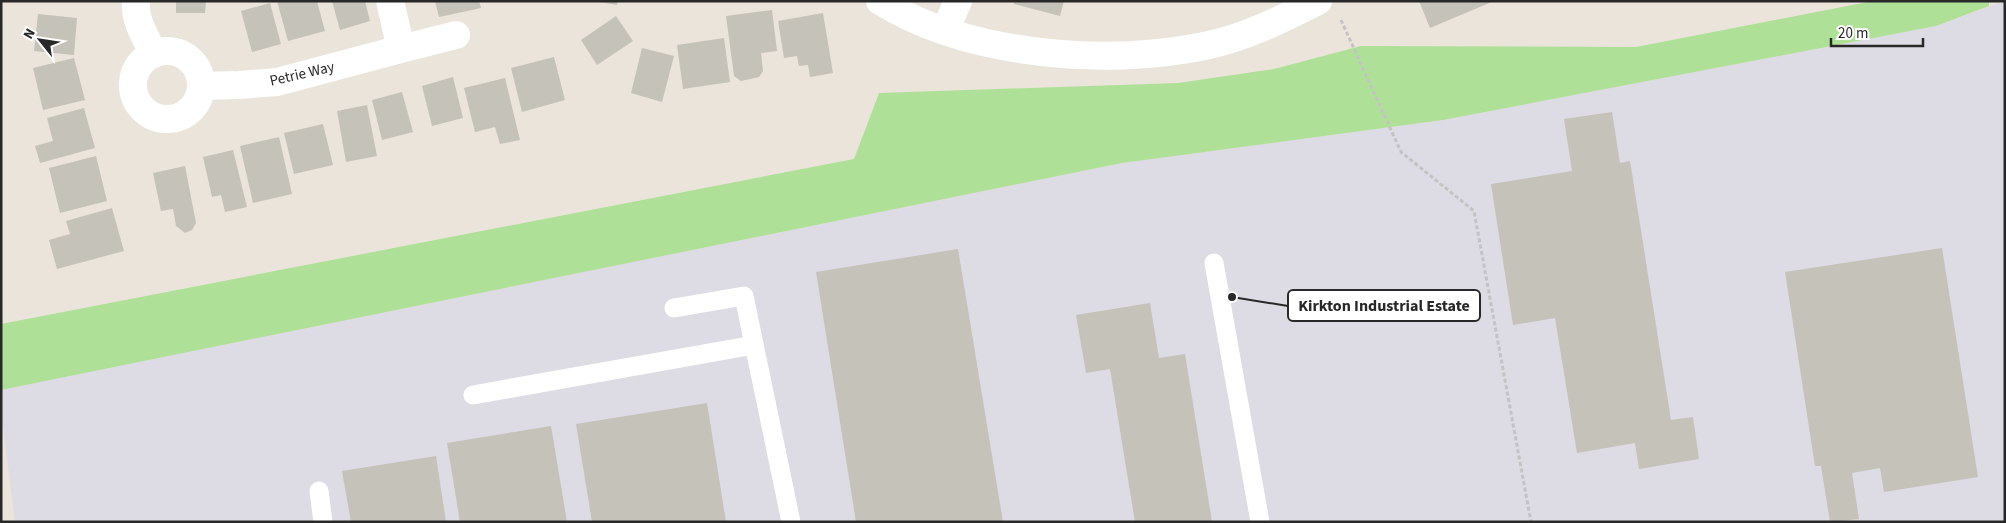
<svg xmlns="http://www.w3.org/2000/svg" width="2006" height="523" font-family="'Source Sans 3',sans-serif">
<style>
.industrial{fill:#dddbe3}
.green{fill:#afe098}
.building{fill:#c5c2b9}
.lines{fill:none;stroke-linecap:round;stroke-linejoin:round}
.path{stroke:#c3c3c3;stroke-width:3;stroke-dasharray:4 2.5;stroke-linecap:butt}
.service{stroke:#fff;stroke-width:19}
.minor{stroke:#fff;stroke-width:28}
.labels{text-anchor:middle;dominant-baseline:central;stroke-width:4;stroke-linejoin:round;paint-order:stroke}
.street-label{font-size:15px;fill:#282828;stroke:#fff}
.leader{fill:none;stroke:#282828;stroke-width:2}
.callout-dot{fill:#282828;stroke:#fff;stroke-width:2}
.callout{fill:#fff;stroke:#282828;stroke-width:2}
.callout-label{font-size:16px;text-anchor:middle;font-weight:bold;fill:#282828}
</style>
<rect width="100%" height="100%" fill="#eae4da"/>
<path class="industrial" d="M2005,1V522H15L1,411V390L1122,163L1443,120L1936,26Z"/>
<path class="green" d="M1873,1H1989V6L1936,26L1443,120L1122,163L1,390V324L854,159L879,93L1178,83L1274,69L1361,46L1636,47Z"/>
<path class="building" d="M176,1H206L205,13H176Z
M277,1H317L325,31L288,41Z
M332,1H365L370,21L340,30Z
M435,1H479L481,8L439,17Z
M594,1H618L617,5Z
M1014,1H1064L1060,16L1014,4Z
M1419,1H1494L1430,28Z
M270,3L281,44L252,52L241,11Z
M772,10L777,51L761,53L763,71L759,77L741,81L734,76L726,16Z
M823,13L833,73L810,77L808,65L799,66L797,56L784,58L778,21Z
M38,14L77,18L74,55L34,51Z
M616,16L633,41L597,65L581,40Z
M724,38L730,82L683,89L677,45Z
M642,48L674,56L662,102L631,93Z
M554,57L565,100L522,112L511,68Z
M74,58L85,100L43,110L33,68Z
M453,77L463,118L432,126L422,86Z
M505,78L520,140L500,144L495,127L475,132L464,88Z
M402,92L413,132L382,140L372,100Z
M367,105L377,156L346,162L337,111Z
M84,108L95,148L40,163L35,146L53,141L47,118Z
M1612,112L1620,163L1630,161L1671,420L1693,417L1699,459L1639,469L1635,443L1577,453L1555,318L1513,325L1491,184L1572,171L1564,119Z
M323,124L333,165L294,174L284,133Z
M279,137L292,194L253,203L240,146Z
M233,150L247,207L225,212L221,195L212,197L203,157Z
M96,156L107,201L60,213L49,168Z
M185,166L196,223L192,230L185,233L176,226L173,209L161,211L153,173Z
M112,208L124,251L57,269L49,240L70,234L66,221Z
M1942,248L1978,477L1884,492L1880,468L1852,473L1859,519L1830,522L1821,466H1815L1785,272Z
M958,249L1003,522H856L816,272Z
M1150,303L1159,358L1185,354L1212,522H1135L1110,369L1086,373L1076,315Z
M707,403L726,522H592L576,424Z
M551,426L567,522H460L447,443Z
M436,456L446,522H351L342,471Z"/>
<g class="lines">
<path class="path" d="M1341,20L1401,152L1474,211L1531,522"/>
<path class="service" d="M1214,263L1260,522
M674,308L744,296L791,522
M473,395L754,345
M319,491L323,522"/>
<path class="minor" d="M136,1C134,20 146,38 154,54
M880,1C968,56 1109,67 1209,45C1247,37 1282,19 1318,1
M945,31L958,1
M401,49L456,35
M133 85a34 34 0 1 1 68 0a34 34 0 1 1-68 0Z
M202,86L239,85L277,82L401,49L390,1"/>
</g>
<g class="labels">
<g class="street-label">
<text transform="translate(302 74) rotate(-13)">Petrie Way</text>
</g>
</g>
<path class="leader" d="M1232 297L1288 306"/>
<circle class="callout-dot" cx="1232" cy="297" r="5"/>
<rect class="callout" x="1288" y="290" width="192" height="31" rx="5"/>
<g class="callout-label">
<text x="1384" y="311">Kirkton Industrial Estate</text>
</g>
<rect width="2006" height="523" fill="none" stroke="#282828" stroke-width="5"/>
<g transform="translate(40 40) rotate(300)" stroke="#ffffff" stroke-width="4" paint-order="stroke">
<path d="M0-4L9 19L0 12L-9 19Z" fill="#282828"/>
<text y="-8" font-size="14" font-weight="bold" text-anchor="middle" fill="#282828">N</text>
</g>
<path d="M1831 38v8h92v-8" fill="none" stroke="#282828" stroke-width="2.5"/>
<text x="1838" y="38" font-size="15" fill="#282828" stroke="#ffffff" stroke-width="4" paint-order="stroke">20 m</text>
</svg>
